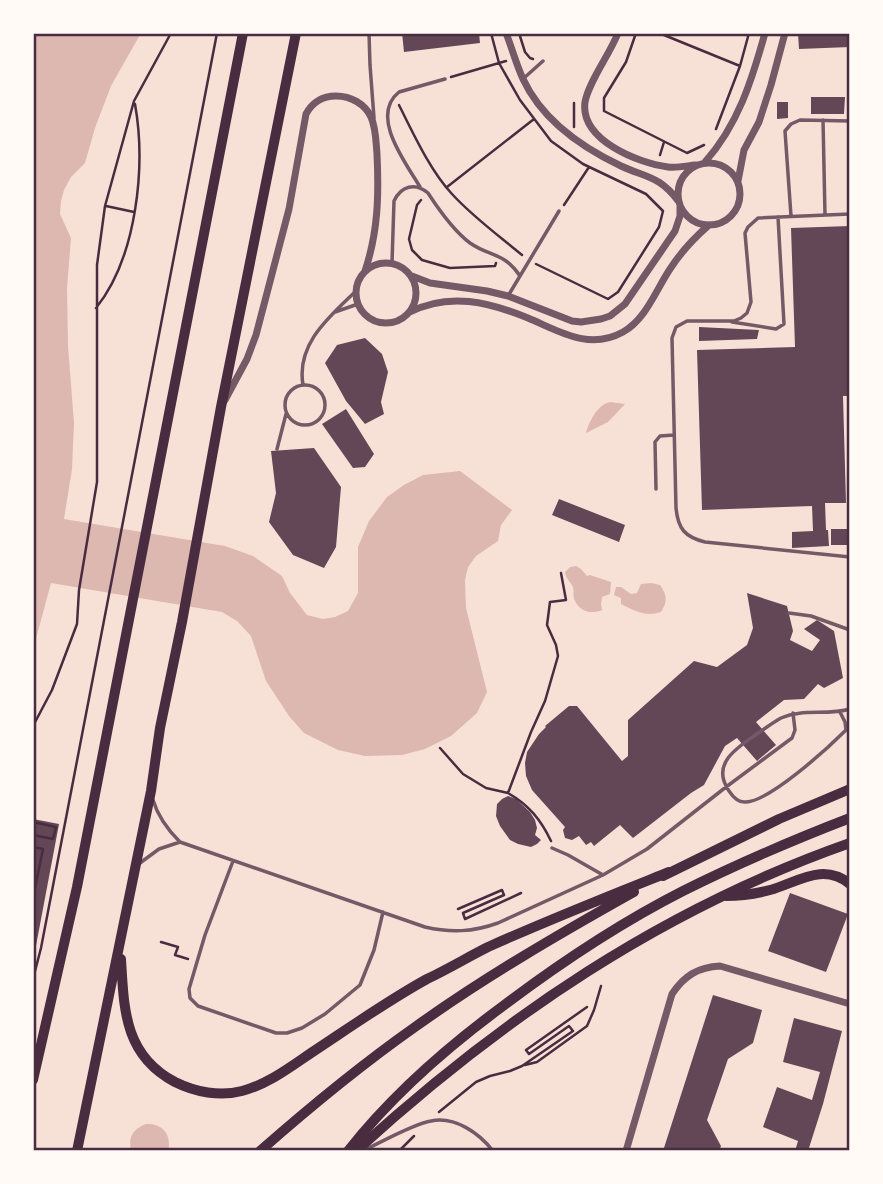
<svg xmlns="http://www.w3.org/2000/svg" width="883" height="1184" font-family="'Nunito Sans',sans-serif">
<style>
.water{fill:#dcb8b0}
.building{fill:#644757}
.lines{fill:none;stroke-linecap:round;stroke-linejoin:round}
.path{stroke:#4a2c40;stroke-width:2.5}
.service{stroke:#755966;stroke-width:3.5}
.minor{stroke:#755966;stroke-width:7}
.secondary{stroke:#4a2c40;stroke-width:10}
.primary{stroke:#4a2c40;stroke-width:10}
.trunk{stroke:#4a2c40;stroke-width:10}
.neatline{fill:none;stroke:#4a2c40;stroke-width:2.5}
</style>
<rect width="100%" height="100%" fill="#f7e1d7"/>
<path class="water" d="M33,33H141L111,86L95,128L85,163L71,177L64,190L61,201L60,214L71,238L67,288L68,346L74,423L72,469L64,519L225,546L253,556L282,576L290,593L307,615L323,619L335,617L348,611L358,593V547L369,521L387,497L404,485L423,475L460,471L512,510L501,525L498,541L476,556L468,567L465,580L466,608L487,692L477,713L451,736L425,749L402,755L365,756L338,750L304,733L289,716L266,681L251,636L237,621L222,612L51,583L33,650Z
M610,402L625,404L608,422L586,433C589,422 597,405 610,402Z
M576,566L581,569L587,576L590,575L611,582L610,594L602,597L601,604L602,610C590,615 579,611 574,599C573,595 574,591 573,587C570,581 566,579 565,572L570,567Z
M651,583L660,585C667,595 668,601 661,612C645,617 635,611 621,604V598L614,595L616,587H621L631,594L637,593L641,584Z
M146,1124C163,1123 172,1135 168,1151H131C128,1137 133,1129 146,1124Z"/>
<path class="building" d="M402,33H479L480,43L404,52Z
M798,33H850V47L799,49Z
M811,97H845L844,114H811Z
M777,102H788V118L777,119Z
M850,226V396H843L846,503H825L826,530H828L829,546L792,548V532L813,531L812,506L702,510L697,350L795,347L791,228Z
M699,327L759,330L757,339L699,341Z
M365,338L382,354L388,372L381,402L384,414L365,424L346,401L325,363L337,345Z
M346,409L374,454L365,467L353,468L322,424Z
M314,448L341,487L336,547L324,568L293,555L269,522L276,493L271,451Z
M559,499L625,525L619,542L552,515Z
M831,529H850V545H831Z
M747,593L787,606L793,631L790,640L812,651L820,640L804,629L817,620L834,631L843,678L824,688L818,684L804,699L784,700L756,722L776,745L757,761L737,738L725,746L704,785L691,793L633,838L620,825L594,846L591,842L586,845L579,836L572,840L565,838L563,830L565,827L532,790L526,776L525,763L527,752L539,734L546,727L545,726L569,706H577L622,761L628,756V720L694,661L717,667L747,645L753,628Z
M508,796L516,799L530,812L535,820L537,828L535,835L541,840L537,844L531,847L518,844L510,840L500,826L496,816L497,804L502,799Z
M33,819L59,824L35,951H33Z
M790,893L848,914L826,972L768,951Z
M713,995L762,1010L753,1043L728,1059L707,1120L721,1146L719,1151H663Z
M794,1018L842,1031L823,1104L808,1151H795L798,1141L763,1127L777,1087L812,1100L820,1072L783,1062Z"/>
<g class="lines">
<path class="path" d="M491,33L499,63L506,61
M519,33L525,52L530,58L533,59
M636,33L626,62L604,98V111L687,153L704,145
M659,33L740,66
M451,77L499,63L520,100L551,141L583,164L646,194L663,211L659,227L618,292L608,299L536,264
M574,103V127
M399,105C414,135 430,170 452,194C473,217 498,235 522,255
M716,129L740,66L749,33
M660,155L664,142
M447,187L534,119
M421,200L417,205L409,239L412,250L422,260L450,268L495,266L496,263
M564,205L589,167
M106,206L134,212
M96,308C137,257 146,166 135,104
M33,726L52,690L77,624L79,590L97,482V265L105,206L134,101L171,33
M440,748L463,774L486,788L508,793L531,732L545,701L558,656L556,645L547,625L550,602L566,600L561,573
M508,793C529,805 541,820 551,841
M33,822L56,827L53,839L33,835
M33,847L43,849L33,898
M458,909L502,890L504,895L463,913L465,919L521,893
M33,935H35L33,945
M161,942L178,947L175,955L188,959
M33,979L41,948L217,33
M525,1065L537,1062L587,1026L594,1010L601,986
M439,1112L476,1082L490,1076L510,1071L522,1066L573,1031L569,1026L529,1054L526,1050L587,1007
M399,1151L414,1136"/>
<path class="service" d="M369,33L370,65L374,118
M524,78L543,61
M823,120L825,215
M420,187C406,163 369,116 399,92L445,79
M850,214L758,218L748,227L745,233L751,302L747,313L741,318L734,321H687L676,327L672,338L676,508C678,529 685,537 705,542L850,557
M791,216L785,131L791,124L800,120L850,121
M392,263L394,201C401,186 415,182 428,193C439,210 454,231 470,243C490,257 504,252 520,276
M508,296L559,211
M335,312L358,304
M732,322L776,329L784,324L778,217
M285 405a20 20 0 1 1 40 0a20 20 0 1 1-40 0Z
M303,385C296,344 329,317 356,291
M277,449L286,414
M656,489L655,442L660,436L674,435
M789,613L811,616L850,630
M850,709C827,716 803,708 781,718C772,723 763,730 754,736C735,749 711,765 729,791C733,797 739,803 746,802C770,801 828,748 846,730H850
M840,712L845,722L846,730
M153,800C158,817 168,830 180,842L425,927C451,933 473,932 498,923L603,875L647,849L726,787L792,738L795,730L793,713
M552,848L568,855L603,875
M233,861L205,935L189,989L190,998L198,1006L276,1033H287L302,1028L325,1014L360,985L374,950L383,912
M140,863L159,849L180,842
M364,1150C382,1142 413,1124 431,1121C455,1116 479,1133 493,1151
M562,1151H568"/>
<path class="minor" d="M506,33C512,48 516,64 523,79C542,120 581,147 621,166C647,178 660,176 679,202
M618,33C610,54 589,81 585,102C580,140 638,163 668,167C677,168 686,166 695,165
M705,162C738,125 752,80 765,33
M678 194a31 31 0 1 1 62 0a31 31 0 1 1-62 0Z
M738,181L744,150L759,122L771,85L785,33
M356 293a30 30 0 1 1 60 0a30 30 0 1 1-60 0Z
M412,276L430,283L487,291L508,296L572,321L581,322L601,319L610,316L625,304L675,231L680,216V207
M410,312C449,292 489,302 528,318C559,331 589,351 623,332C646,319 656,290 670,269C681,252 694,238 709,225
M225,400L247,359L256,335L289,209L306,114C312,103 322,96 336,96C351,96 365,104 371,117C376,128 376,142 377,154C379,196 378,232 365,271
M626,1151L672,994C684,976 698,967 720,966L850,1004"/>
<path class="secondary" d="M726,896C741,896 755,894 770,890C798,882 823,862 850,884"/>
<path class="primary" d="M356,1151C503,1017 662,909 850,843"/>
<path class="trunk" d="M663,876L779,819L850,789
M121,959C124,1009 124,1055 175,1082C195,1092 220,1097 242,1091C268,1084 289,1068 311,1053C349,1028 387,1001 427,979C448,969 468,957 488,947C548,920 609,896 669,872
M33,1080L77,887L243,33
M77,1151L151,791L160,728L182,622L221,407L296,33
M260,1151C310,1107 361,1065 415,1027C485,977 559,934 634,892
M348,1151C392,1095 446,1048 503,1006C560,963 620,923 683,891C737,864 793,840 850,818"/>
</g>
<rect width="883" height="1184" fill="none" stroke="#fffaf5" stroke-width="70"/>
<rect x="35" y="35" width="813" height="1114" class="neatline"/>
</svg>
